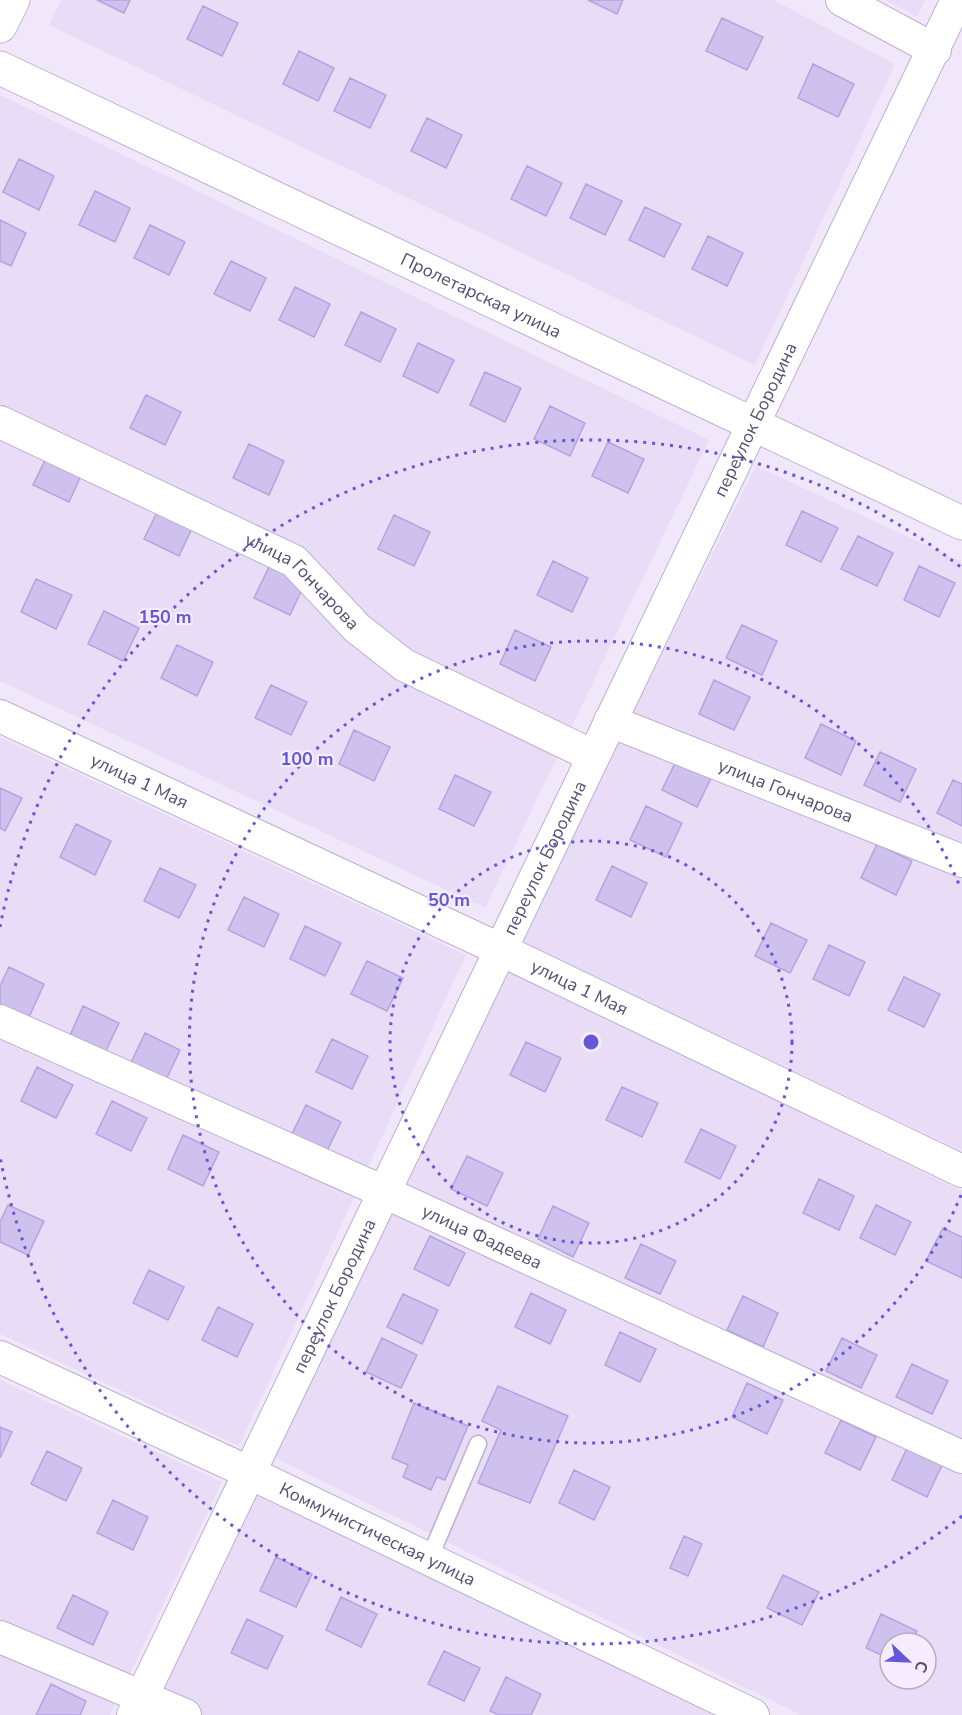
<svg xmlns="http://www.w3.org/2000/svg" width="962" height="1715" font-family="'Nunito Sans',sans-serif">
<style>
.residential{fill:#e8dcf7;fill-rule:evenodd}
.building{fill:#cec1ee;stroke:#b4a3df;stroke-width:1.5}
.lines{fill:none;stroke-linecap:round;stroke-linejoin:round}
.lane-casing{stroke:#bbb1ce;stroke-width:19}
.street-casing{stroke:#bbb1ce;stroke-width:34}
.secondary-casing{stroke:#bfb3d5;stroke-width:35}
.lane{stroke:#fff;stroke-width:16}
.street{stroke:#fff;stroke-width:32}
.secondary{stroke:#fff;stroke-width:33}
.ring{fill:none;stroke:#6657da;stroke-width:3;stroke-dasharray:3 6}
.labels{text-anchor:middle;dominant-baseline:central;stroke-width:4.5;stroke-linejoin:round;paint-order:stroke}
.street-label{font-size:18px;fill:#574e72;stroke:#f5edfe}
.centre{fill:#6657da;stroke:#f5edfe;stroke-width:3}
.ring-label{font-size:18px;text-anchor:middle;font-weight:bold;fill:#6657da;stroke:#f5edfe;stroke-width:4.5;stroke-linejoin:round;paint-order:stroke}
</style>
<rect width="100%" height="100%" fill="#f1e7fb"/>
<path class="residential" d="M61,0H773L895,64L755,365L49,25Z
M885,0H925L917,17Z
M0,95L709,440L485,908L0,681Z
M756,466L962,562V1151L519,940Z
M0,737L466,955L239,1446L0,1334Z
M507,970L962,1191V1715H801L275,1458ZM890,1643H926V1679H890Z
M0,1380L222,1482L110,1715H0Z
M257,1491L713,1715H150Z"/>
<path class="building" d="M97,0H130L124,13Z
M588,0H623L617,14Z
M203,6L238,23L222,56L187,39Z
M722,18L763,37L747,70L706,51Z
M299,51L334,68L318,101L283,84Z
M813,64L854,84L838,117L798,98Z
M350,78L386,95L370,128L334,111Z
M427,118L462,135L446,168L411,151Z
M19,159L54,176L39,210L3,192Z
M527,166L562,183L546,216L511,199Z
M586,184L622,201L605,235L570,218Z
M95,191L130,208L115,242L79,225Z
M645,207L681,224L664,257L629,240Z
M0,220L26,233L11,266L0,261Z
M150,225L185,242L169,275L134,258Z
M708,236L743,253L727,286L692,269Z
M231,261L266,278L250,311L214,294Z
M295,287L330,304L314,337L279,320Z
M361,312L396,329L380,362L345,345Z
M418,343L454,360L438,393L403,376Z
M485,372L521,388L505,422L470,405Z
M146,395L181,412L165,445L130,428Z
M550,406L585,423L570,456L534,439Z
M608,442L644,459L628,493L592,476Z
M249,444L284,461L269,495L233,478Z
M49,452L84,469L69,502L33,485Z
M160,506L195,522L179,556L144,539Z
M802,511L838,528L821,562L786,545Z
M394,515L430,532L414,566L378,549Z
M858,536L893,553L877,586L841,569Z
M553,561L588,578L572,612L537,595Z
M270,565L306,581L290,615L254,598Z
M919,566L955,583L939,617L904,600Z
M36,579L72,595L56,629L21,612Z
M104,611L139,628L123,661L88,644Z
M742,625L777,641L762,675L726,658Z
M515,630L551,647L535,681L500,664Z
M177,645L213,662L197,696L161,678Z
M714,680L750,697L734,730L699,714Z
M271,685L307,702L291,735L255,718Z
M821,724L856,741L841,775L805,758Z
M354,730L390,747L374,781L339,764Z
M880,752L916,769L900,802L864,785Z
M678,757L713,774L697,807L662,790Z
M455,775L491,792L474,826L439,809Z
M953,780L962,784V826L937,813Z
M0,788L22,798L5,831L0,828Z
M646,806L682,823L666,857L630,840Z
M76,824L111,841L95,875L60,857Z
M877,844L912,861L896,895L861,878Z
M612,866L647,883L631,917L596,900Z
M160,868L196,885L179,918L144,901Z
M244,897L279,914L264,947L228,930Z
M771,923L807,940L790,973L755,956Z
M305,926L341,943L325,976L290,959Z
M829,945L865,962L849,996L813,979Z
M367,961L403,978L387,1011L351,994Z
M9,967L44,984L29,1017L0,1004V986Z
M904,977L940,994L924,1027L888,1010Z
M83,1006L119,1023L103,1057L68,1040Z
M145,1033L180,1050L164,1084L129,1067Z
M332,1039L368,1056L352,1089L316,1072Z
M526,1042L561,1058L545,1092L510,1075Z
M37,1067L73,1085L56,1118L21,1101Z
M622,1087L658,1103L642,1137L606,1120Z
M112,1101L147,1118L131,1151L96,1134Z
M306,1105L341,1122L325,1155L290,1138Z
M701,1129L736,1146L720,1179L685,1162Z
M183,1135L219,1152L203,1186L168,1169Z
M467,1156L503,1173L487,1206L451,1189Z
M819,1179L854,1196L839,1230L803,1213Z
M8,1205L44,1221L28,1255L0,1242V1222Z
M876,1205L911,1222L895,1255L860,1238Z
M553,1206L589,1223L573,1257L538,1239Z
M943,1228L962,1237V1278L926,1261Z
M430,1236L465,1253L449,1286L414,1269Z
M641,1244L676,1261L660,1294L625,1278Z
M149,1270L184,1287L168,1320L133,1303Z
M531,1293L566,1310L550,1344L515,1327Z
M403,1294L438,1310L422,1344L387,1327Z
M743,1296L778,1313L763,1347L727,1330Z
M218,1307L253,1324L237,1357L202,1340Z
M620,1332L656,1349L640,1382L605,1365Z
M382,1338L417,1355L401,1388L366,1372Z
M842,1338L877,1355L861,1388L826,1371Z
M912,1364L948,1381L932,1414L896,1397Z
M747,1383L783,1400L767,1434L732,1417Z
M498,1386L568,1416L530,1503L478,1483L501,1430L482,1421Z
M414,1403L468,1426L445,1480L437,1477L431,1490L403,1477L408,1465L392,1458Z
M841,1420L876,1437L860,1470L825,1453Z
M0,1427L12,1432L0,1458Z
M908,1446L943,1463L927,1497L892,1480Z
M47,1451L82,1468L66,1501L31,1484Z
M574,1470L610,1487L594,1520L559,1503Z
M113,1500L148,1517L133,1550L97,1533Z
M684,1536L702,1544L688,1576L670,1568Z
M276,1557L312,1574L296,1607L260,1591Z
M783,1575L819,1592L802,1625L767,1608Z
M73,1595L108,1612L93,1645L57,1628Z
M341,1597L377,1614L361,1647L326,1630Z
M881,1614L917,1631L911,1643H890V1659L866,1648Z
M247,1619L283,1636L267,1669L231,1653Z
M444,1651L480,1668L464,1701L428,1684Z
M506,1677L541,1694L531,1715H499L490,1711Z
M51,1684L86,1701L80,1715H36Z"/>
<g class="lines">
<defs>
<path id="lane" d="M429,1559L478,1444"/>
<g id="street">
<path d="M842,0L935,50"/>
<path id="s1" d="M0,422L294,561L357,628L404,665L593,756"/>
<path id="s2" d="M0,716L499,949L962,1171"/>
<path id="s3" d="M610,721L962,861"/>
<path id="s4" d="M0,1021L384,1192L962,1457"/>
<path id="s5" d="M0,1357L248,1472L753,1715"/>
<path d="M0,1637L185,1715"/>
<path id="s6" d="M133,1715L957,0"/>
</g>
<g id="secondary">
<path d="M0,26L13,0"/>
<path id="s7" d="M0,68L962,523"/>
</g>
</defs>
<use href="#lane" class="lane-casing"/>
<use href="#street" class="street-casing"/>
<use href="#secondary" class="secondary-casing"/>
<use href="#lane" class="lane"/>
<use href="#street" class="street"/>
<use href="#secondary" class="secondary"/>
</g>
<g class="ring">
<circle cx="591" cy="1042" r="201"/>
<path d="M961 1195A401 401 0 1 1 961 889"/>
<path d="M962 1516A602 602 0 0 1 0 1157M0 927A602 602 0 0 1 962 568"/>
</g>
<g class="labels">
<g class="street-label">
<text stroke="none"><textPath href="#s7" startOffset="532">Пролетарская улица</textPath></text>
<text stroke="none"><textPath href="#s6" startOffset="1437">переулок Бородина</textPath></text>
<text stroke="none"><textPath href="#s1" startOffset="344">улица Гончарова</textPath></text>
<text stroke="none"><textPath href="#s2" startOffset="154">улица 1 Мая</textPath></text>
<text stroke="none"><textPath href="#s3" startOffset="189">улица Гончарова</textPath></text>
<text stroke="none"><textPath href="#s6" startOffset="951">переулок Бородина</textPath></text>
<text stroke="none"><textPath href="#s2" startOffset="640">улица 1 Мая</textPath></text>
<text stroke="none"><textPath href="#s4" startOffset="528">улица Фадеева</textPath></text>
<text stroke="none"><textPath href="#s6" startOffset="465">переулок Бородина</textPath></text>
<text stroke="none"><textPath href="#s5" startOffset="417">Коммунистическая улица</textPath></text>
</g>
</g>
<circle cx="591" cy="1042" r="9" class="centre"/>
<g class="ring-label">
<text x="165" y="623">150 m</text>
<text x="307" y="765">100 m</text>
<text x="449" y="906">50 m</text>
</g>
<g transform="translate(908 1661) rotate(113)"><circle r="28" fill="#f5edfe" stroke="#b6adc6" stroke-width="1.5"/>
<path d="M0-4.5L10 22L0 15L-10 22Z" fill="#6657da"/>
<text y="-9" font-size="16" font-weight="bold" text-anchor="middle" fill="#574e72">С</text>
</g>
</svg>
